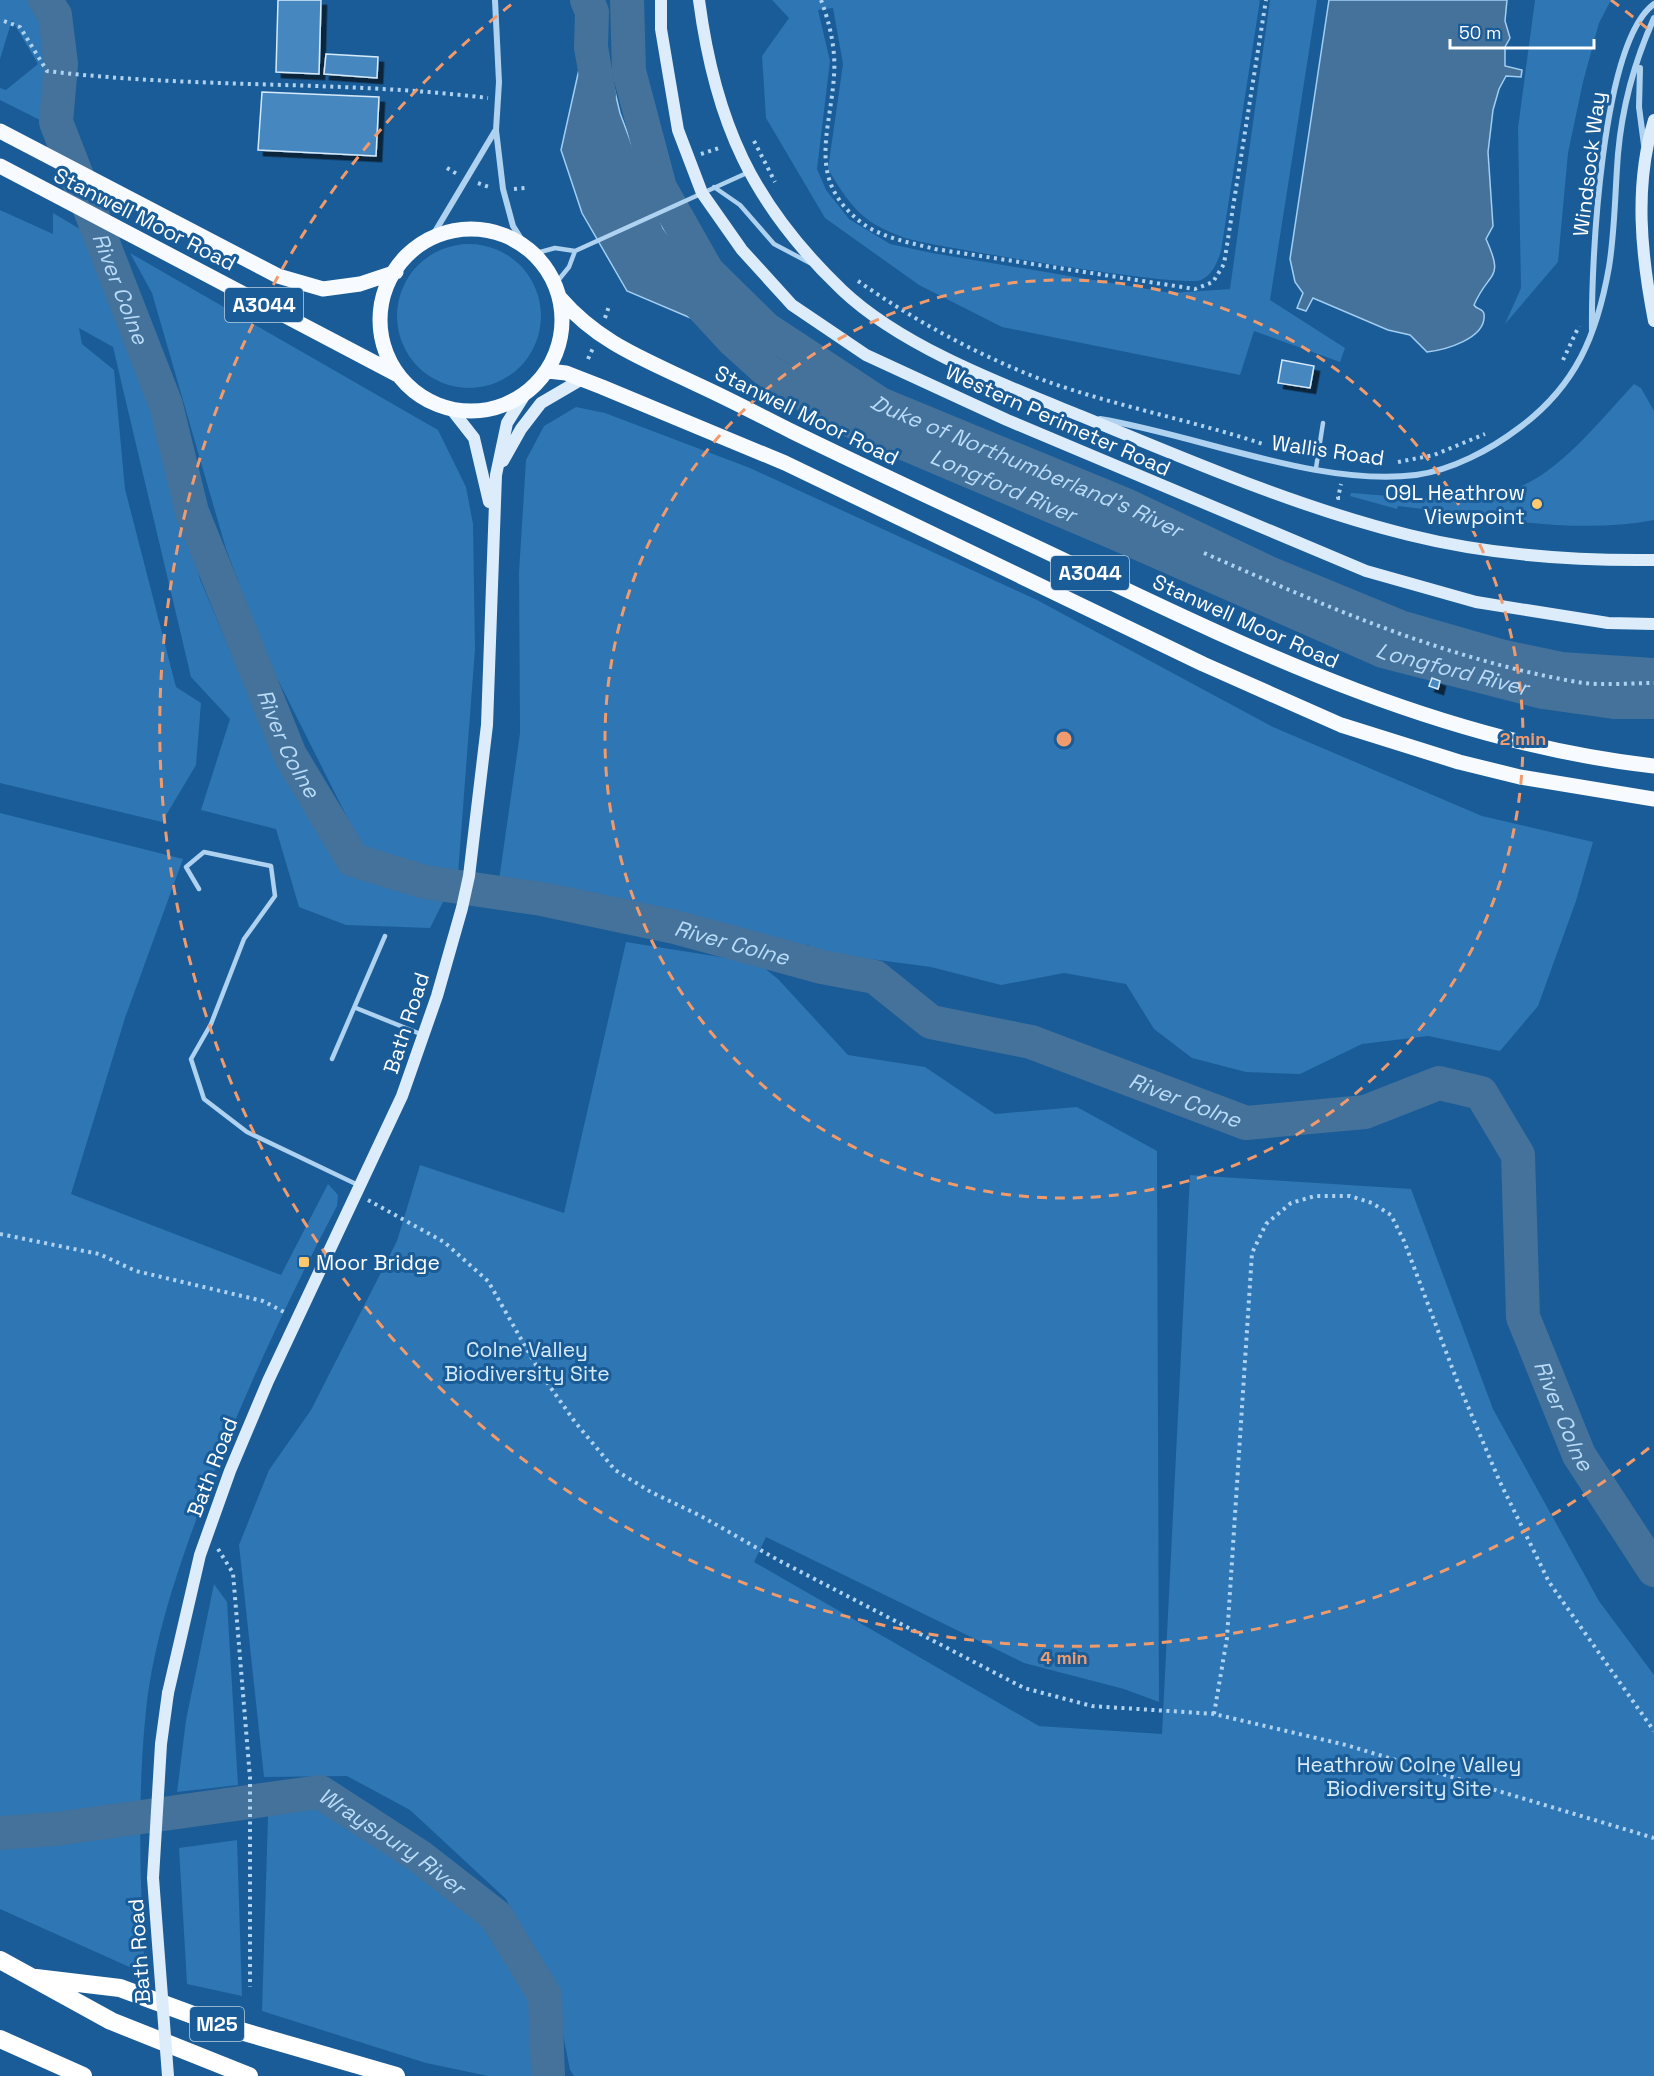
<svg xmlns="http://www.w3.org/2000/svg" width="1654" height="2076" font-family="'Space Grotesk',sans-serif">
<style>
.green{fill:#2e76b4}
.water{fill:#44729b;stroke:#a1cef2;stroke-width:1.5}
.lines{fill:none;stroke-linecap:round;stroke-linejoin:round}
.river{stroke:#44729b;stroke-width:34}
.building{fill:#4787bf;stroke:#d5eafb;stroke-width:1.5;filter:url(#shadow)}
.path{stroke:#aed2f0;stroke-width:4;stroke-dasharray:3 4.5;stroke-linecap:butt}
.lane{stroke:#aed2f0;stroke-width:4.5}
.street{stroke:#aed2f0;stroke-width:6}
.secondary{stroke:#dcecfb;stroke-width:12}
.primary{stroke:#f7fbff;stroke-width:15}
.highway{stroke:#fff;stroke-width:18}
.secondary-bridge{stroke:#dcecfb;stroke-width:12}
.ring{fill:none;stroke:#f19b6d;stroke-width:3;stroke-dasharray:10 8}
.poi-dot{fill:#ffc86d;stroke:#1a5c97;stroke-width:2}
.labels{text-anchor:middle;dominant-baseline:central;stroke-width:6;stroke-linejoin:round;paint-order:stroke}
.shield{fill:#1a5c97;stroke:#bacee0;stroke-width:1.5}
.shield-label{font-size:20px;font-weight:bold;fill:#fff}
.street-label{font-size:21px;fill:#fff;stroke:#1a5c97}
.poi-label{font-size:21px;fill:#fff;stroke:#1a5c97;text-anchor:end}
.park-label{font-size:21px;fill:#d5eafb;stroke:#1a5c97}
.water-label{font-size:22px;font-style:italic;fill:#badbf7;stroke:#1a5c97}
.centre{fill:#f19b6d;stroke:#1a5c97;stroke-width:3}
.ring-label{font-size:18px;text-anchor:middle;font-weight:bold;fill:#f19b6d;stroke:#1a5c97;stroke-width:6;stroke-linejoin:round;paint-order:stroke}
</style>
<defs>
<filter id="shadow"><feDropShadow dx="5.5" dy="5.5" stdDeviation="0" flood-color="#0009"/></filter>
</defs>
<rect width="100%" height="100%" fill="#1a5c97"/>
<path class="green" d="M0,0H28C51,30 51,87 46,123L0,100V88L6,90L38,64L12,20L0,59Z
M772,0H1260L1221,251C1217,263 1213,274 1201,280C1183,288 945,248 913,240C900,237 882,229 871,222C851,208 840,189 828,169L843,64L833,8L818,10L830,61L817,169L826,190L849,219L890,244L932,253L1171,293L1230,289L1270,0H1317L1270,300L1345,348L1340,362L1254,331L1240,375L1002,327L919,285L825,218L766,118L762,56L789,18Z
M1535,0H1611L1599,23L1583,82L1568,153L1558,262L1505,324L1521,288L1518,128Z
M0,210L53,234V213L102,242L200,579L254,708L318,831L345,873L447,894L430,928L346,925L299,907L276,829L201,810L230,719L191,677L113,347L79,328L82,344L114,370L125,489L176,687L201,703L196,765L162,822L0,783Z
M397 316a72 72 0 1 1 144 0a72 72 0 1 1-144 0Z
M130,253L438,430L466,487L473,524L475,649L458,874L363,849L267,658L226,549L152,293Z
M1634,384L1641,388L1654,411V520C1571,536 1481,515 1398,506L1397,509L1350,496L1351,493C1404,496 1468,508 1519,487C1562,470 1603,417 1634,384Z
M576,407L605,413L750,468L1037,600L1273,727L1482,816L1593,842L1576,901L1538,1006L1500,1051L1428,1036L1362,1044L1300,1074L1246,1072L1192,1058L1154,1029L1126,984L1064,973L1001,985L931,967L810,951L808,944L805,951L678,913L499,880L520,733L519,572L526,460L544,426Z
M0,813L183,859L125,1018L71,1194L281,1275L328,1184L338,1195L337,1206C287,1301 243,1396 205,1496C179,1565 154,1637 146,1710C137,1799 140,1885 145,1974L0,1909Z
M626,942L758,963L778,979L848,1055L925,1067L995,1114L1077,1107L1157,1151L1159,1702L1124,1689L1024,1663L766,1537L754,1562L1039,1726L1162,1734L1190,1175L1411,1189L1493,1409L1599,1601L1654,1675V2076H574L570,2070L557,2004L506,1899L410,1810L347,1776L264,1777L239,1545L269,1470L311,1410L397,1241L420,1165L564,1213Z
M214,1584L227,1602L238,1785L177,1792L186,1720Z
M318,1806L400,1851L491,1923L534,2003L533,2076H488L426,2063L262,2011L268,1816Z
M237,1840L242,1996L187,1984L179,1848Z"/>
<path class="water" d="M1329,0H1507L1505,21L1510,38L1505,47V66L1522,70L1521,77L1506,76L1499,89L1493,110L1488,152L1493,226L1486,239C1505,281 1489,270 1474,305C1477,310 1483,308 1484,314C1487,339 1444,350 1427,352L1410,335L1388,330L1313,298L1306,311L1297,308L1303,293L1295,282L1290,259Z
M604,46L620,113L663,228L725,312L712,327L627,291L582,213L561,150L584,47Z"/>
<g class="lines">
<g class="river">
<path id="s1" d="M45,0L55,15L61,64L56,122L166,405L192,512L290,755L353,860L425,882L542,899L675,927L822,967L875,977L931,1022L1031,1042L1246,1123L1365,1112L1439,1083L1481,1093L1518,1155L1523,1317L1579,1455L1654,1570"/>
<path d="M587,0L592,12L591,47L599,94"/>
<path id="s2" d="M627,0L629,71L660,188L707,271L766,329L880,404L1128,506L1271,574L1400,627L1504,657L1561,669L1654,675"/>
<path id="s3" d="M685,288L733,340L765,369L833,413L1118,534L1383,651L1543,692L1614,702H1654"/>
<path id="s4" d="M0,1833L56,1829L320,1792L419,1856L496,1916L545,1996L548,2076"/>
</g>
</g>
<path class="building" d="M278,0H321L319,74L276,72Z
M326,54L378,57L377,78L324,74Z
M262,92L379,97L376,156L258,150Z
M1282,360L1314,366L1310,388L1278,383Z
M1432,678L1440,681L1438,689L1429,686Z"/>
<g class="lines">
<path class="path" d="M821,0C830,24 836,50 834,76C830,134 806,180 862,223C882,238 912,243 935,249L1195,289L1213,282L1224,264L1266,0
M4,21L20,27L47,71C194,89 342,80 488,98
M754,141L775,182
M701,154L722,147
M447,168L457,174
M478,183L492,188
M514,189L525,188
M858,281C914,320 972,352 1035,377C1109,405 1188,419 1263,444
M605,318L609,306
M588,359L593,348
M1563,360L1579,326
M1398,462L1434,455L1485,434
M1340,498H1338L1341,484
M1204,553C1325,606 1445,659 1577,682C1601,686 1629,683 1654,683
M368,1200L444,1242L488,1281L541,1374L575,1422L615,1470L651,1492L701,1516L778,1560L1024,1688L1092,1706L1214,1714L1346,1745L1654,1838
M0,1234L99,1254L136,1271L263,1301L284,1312
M218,1549L233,1573L250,1778V1987
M1214,1714L1227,1638L1252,1253L1266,1224L1291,1203L1315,1196H1350L1372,1203L1391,1215L1404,1241L1456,1378L1499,1480L1549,1582L1654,1731"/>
<path class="lane" d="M714,187L740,205L774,244L810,263
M533,254L555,248L575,251L749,172
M556,283L569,267L575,251
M1316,468L1323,423
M199,889L186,867L204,852L271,866L275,896L244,939L211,1024L191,1059L204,1099L247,1132L358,1185
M356,1008L423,1035
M332,1059L385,936"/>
<path class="street" d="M495,0L499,82L496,130L503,189L513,226L528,250
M1640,68L1639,107L1644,145
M433,235L495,131
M1592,331C1591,265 1601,43 1654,4
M1100,419C1198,435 1318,487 1416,475C1452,470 1490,450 1519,428C1576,386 1597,335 1609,267C1615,230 1615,191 1618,154C1622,108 1635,60 1654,18"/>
<path class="secondary" d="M661,0V29L678,130L702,193L742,250L792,305L866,355L1007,420L1366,571L1476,602L1608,623L1654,624
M699,0C715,122 752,204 842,290C902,347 1004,385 1081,416C1188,460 1296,507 1409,535C1489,555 1572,561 1654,560
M1654,120C1634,186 1641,254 1654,321
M452,410L474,438L489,502
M503,461L521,429L541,403L582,379
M168,1693L200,1555L230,1471L268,1381L402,1096L437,996L462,908L469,876L487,725L496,475L507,423L524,396"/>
<path class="primary" d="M0,131L278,276L323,289L360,284L396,272
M0,166L398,375
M380 320a91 91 0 1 1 182 0a91 91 0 1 1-182 0Z
M560,298C599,343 644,359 696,384C729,399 761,416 793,432C887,478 982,521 1076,566C1262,655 1447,743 1654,766
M548,371L566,373L602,387L785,463L1203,664L1341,725L1459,762L1520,777L1654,799"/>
<path class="highway" d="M0,1960L111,2021L249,2076
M36,1978L120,1988L220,2025L396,2076
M0,2039L83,2076"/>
<path class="secondary-bridge" d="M168,2076L153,1878L161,1744L168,1693"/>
</g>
<g class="ring">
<circle cx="1064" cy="739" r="459"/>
<path d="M1649 1448A919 919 0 1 1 517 0M1611 0A919 919 0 0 1 1649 30"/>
</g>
<g class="poi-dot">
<circle cx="1537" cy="504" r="6"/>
<rect x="298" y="1256" width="12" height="12" rx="3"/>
</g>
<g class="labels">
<g class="shield">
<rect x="225" y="288" width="78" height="34" rx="4.5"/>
<rect x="1051" y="556" width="78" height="34" rx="4.5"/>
<rect x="190" y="2007" width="54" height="34" rx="4.5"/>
</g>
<g class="shield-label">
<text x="264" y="305">A3044</text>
<text x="1090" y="573">A3044</text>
<text x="217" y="2024">M25</text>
</g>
<g class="street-label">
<text transform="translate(1589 164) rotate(-83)">Windsock Way</text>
<text transform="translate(145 219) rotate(27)">Stanwell Moor Road</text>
<text transform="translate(807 415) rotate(26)">Stanwell Moor Road</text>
<text transform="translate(1058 420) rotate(24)">Western Perimeter Road</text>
<text transform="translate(1328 450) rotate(8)">Wallis Road</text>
<text transform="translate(1246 621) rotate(24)">Stanwell Moor Road</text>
<text transform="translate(406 1023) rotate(-72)">Bath Road</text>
<text transform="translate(212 1467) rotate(-69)">Bath Road</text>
<text transform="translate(139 1951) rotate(-94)">Bath Road</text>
</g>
<g class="poi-label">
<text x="1525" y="492">09L Heathrow<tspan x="1525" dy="24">Viewpoint</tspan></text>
<text x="316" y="1262" text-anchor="start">Moor Bridge</text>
</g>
<g class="park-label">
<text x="527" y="1349">Colne Valley<tspan x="527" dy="24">Biodiversity Site</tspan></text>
<text x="1409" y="1764">Heathrow Colne Valley<tspan x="1409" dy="24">Biodiversity Site</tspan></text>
</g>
<g class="water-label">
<text stroke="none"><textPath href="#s1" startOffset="304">River Colne</textPath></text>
<text stroke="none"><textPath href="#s2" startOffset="666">Duke of Northumberland's River</textPath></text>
<text stroke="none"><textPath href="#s3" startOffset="380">Longford River</textPath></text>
<text stroke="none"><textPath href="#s3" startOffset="866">Longford River</textPath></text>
<text stroke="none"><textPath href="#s1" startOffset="790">River Colne</textPath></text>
<text stroke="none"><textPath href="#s1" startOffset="1312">River Colne</textPath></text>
<text stroke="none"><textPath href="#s1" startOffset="1798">River Colne</textPath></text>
<text stroke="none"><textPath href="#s1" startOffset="2446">River Colne</textPath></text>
<text stroke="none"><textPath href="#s4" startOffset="410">Wraysbury River</textPath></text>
</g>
</g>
<circle cx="1064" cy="739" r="9" class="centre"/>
<g class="ring-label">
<text x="1523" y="745">2 min</text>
<text x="1064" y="1664">4 min</text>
</g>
<path d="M1450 39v9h144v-9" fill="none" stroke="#ffffff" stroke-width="3"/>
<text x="1459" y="39" font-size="18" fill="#ffffff" stroke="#1a5c97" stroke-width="4.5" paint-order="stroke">50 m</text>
</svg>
